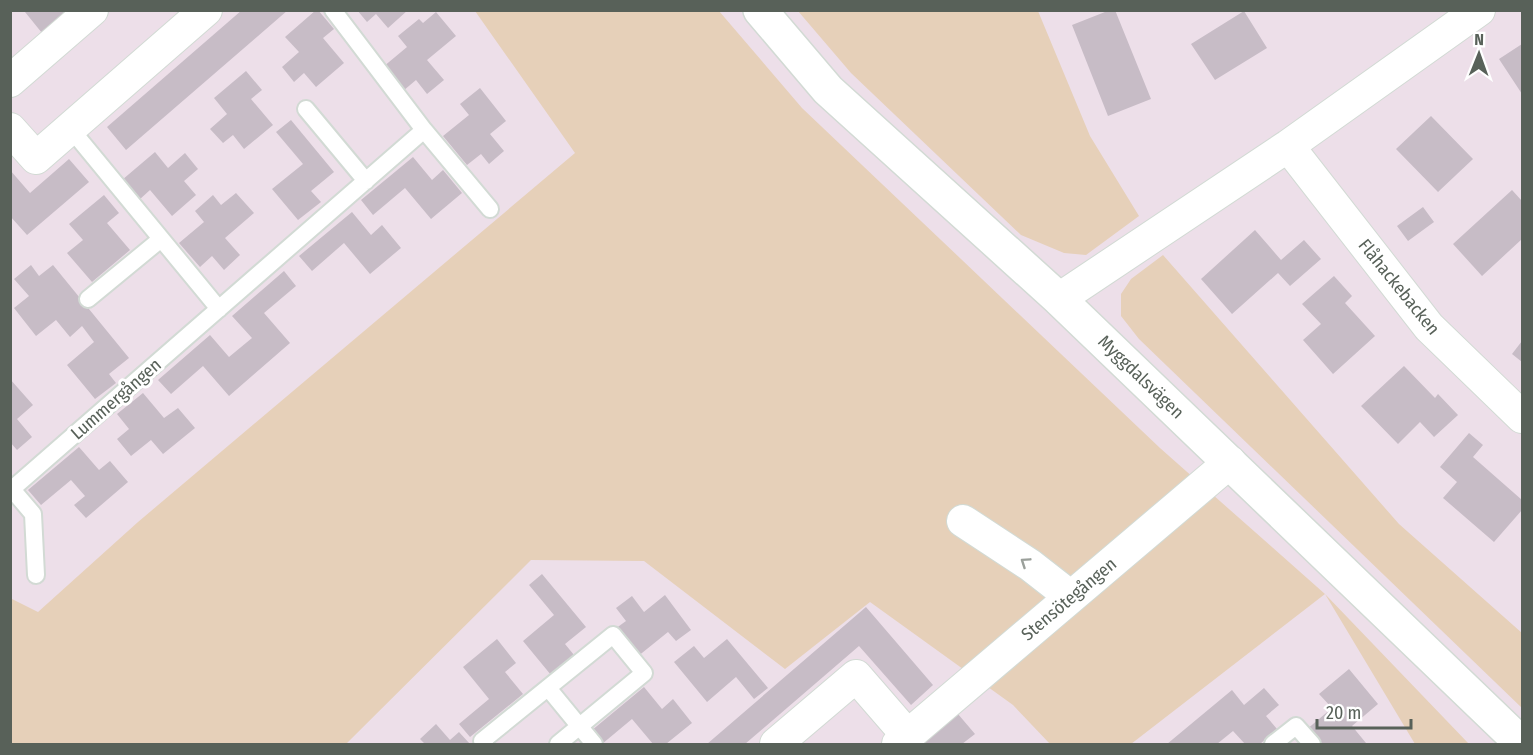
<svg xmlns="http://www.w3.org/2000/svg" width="1533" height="755" font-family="'Fira Sans Condensed',sans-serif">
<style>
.green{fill:#e6d0b9}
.building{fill:#c7bcc6}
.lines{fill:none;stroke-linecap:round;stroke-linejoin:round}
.service-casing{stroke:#d2dad4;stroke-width:20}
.minor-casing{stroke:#d2dad4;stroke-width:34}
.tertiary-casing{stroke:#d2dad4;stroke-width:36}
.service{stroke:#fff;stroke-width:16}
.minor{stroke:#fff;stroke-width:32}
.tertiary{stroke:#fff;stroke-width:33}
.oneway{stroke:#9ba09b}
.labels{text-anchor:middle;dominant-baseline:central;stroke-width:6;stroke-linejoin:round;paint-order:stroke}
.street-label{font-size:18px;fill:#586159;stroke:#fff}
</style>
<rect width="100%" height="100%" fill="#eddfe9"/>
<path class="green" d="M475,11H719L802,108L1160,448L1325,594L1469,744H1415L1325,594L1131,744H1050L1013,705L870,602L785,669L644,561L531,560L346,744H11L10,598L38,612L138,522L575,153Z
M798,11H1038L1090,136L1139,216L1086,255L1064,253L1021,235L851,73Z
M1163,255L1399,524L1522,633V708L1139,339L1121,316V294L1131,279Z"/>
<path class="building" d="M27,10H68L42,33L25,12Z
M242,10H288L126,150L107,127Z
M316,10H318L334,29L323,38L344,63L316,87L304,73L294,82L282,67L299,52L285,37Z
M357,10H408L388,28L376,14L367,22Z
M1110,10H1115L1151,99L1108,116L1072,25Z
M1244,11L1267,48L1215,80L1191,44Z
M436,12L456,36L427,60L444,80L427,94L416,80L403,91L383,67L407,47L398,36L419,19L423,23Z
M1522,44V94L1499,59Z
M246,71L262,90L251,99L273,125L244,149L233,135L223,143L210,129L227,114L214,98Z
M480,88L506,121L490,134L504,151L489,164L481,154L467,165L443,136L469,115L460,104Z
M1431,116L1473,159L1438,192L1396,149Z
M291,120L334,172L311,191L321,202L298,220L272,189L303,164L276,132Z
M155,152L168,168L185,153L198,169L184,181L196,195L172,216L150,190L139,200L122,180Z
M413,157L432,180L443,170L462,193L431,219L405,188L373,215L361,200Z
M69,159L89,182L27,235L10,216V170L30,193Z
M1512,190L1522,201V239L1482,276L1453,244Z
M236,193L254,213L225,238L240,255L224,270L212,256L200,267L179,243L204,222L195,211L213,195L221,205Z
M104,195L119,213L107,223L130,250L92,282L67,253L83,240L69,224Z
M1423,207L1434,222L1408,241L1397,226Z
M352,212L371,235L382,225L401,248L370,274L344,243L312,271L299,256Z
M1255,230L1281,260L1304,240L1321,259L1290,286L1278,273L1232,314L1201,279Z
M31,265L39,276L53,265L129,358L109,374L116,383L95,399L67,365L94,342L82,326L70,337L56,320L36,336L14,308L29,296L14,279Z
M284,271L296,286L264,313L290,343L229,396L203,366L171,394L158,380L210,335L229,357L252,338L232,316Z
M1334,276L1352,296L1345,303L1375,336L1333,374L1303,340L1321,324L1302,304Z
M1522,341V362L1512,354Z
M1404,366L1435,398L1438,394L1458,415L1434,437L1420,422L1398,444L1361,406Z
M10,379L33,405L17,419L32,437L17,450L10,442Z
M143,393L164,418L178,408L195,428L163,454L151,440L131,456L117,439L129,429L117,414Z
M1469,433L1483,445L1473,457L1522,500V510L1494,542L1443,498L1457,482L1440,467Z
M79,447L99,470L110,461L128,482L86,518L74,505L85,496L71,480L41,505L28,490Z
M542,574L586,627L565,644L574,655L551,675L523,641L554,615L529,585Z
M665,595L691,630L676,641L668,632L637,657L615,629L626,621L616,608L632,596L644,612Z
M866,607L933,685L911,705L859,646L745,744H707Z
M497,639L516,663L505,672L523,694L470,737L459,724L489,699L463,667Z
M727,639L768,688L754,699L736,677L707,702L674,662L694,646L704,658Z
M1349,669L1378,704L1352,726L1366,743L1318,744L1306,730L1332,708L1319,694Z
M644,687L662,709L673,699L692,723L666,744H653L632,719L602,744L591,731Z
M1264,688L1279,705L1266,716L1277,729L1260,744H1245L1233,731L1217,744H1167L1232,690L1244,705Z
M958,714L975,734L962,744H923Z
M436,724L450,740L459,732L470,744H425L420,739Z"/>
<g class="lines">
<defs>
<path id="service" d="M306,109L366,181
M70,128L219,309
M424,130L490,209
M88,299L161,239
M10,487L33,514L36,575
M12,489L424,130L333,10
M548,688L594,744
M485,744L482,741L613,635L644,673L558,744
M1273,744L1296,726L1312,744"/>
<path id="minor" d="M10,81L92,10
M10,129L36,158L206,10
M1288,146L1429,327L1522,417
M1059,299L1288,146L1479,10
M963,521L1030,565L1071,597
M776,744L856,676L908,736
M898,744L1230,462"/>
<path id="tertiary" d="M760,10L828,90L1059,299L1522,744"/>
</defs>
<use href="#service" class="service-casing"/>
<use href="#minor" class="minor-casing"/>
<use href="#tertiary" class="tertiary-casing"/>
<use href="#service" class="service"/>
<use href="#minor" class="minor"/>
<use href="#tertiary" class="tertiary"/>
</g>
<defs><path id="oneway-chevron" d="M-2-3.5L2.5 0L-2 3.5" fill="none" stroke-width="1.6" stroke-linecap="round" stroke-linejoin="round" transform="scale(1.5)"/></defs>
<use class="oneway" href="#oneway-chevron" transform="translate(1025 562) rotate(-146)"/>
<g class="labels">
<g class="street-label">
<text transform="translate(1399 287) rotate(51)">Flåhackebacken</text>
<text transform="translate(1141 377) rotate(44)">Myggdalsvägen</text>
<text transform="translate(116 399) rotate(-41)">Lummergången</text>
<text transform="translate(1069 599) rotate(-40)">Stensötegången</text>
</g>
</g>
<rect width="1533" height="755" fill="none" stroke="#586159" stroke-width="24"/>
<g transform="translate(1479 54) rotate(1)" stroke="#ffffff" stroke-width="4.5" paint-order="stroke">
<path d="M0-4.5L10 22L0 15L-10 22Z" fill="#586159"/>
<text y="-9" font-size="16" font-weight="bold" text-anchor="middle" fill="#586159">N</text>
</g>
<path d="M1317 719v9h94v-9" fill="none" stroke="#586159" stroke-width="3"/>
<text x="1326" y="719" font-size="18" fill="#586159" stroke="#ffffff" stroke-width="4.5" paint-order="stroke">20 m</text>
</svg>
